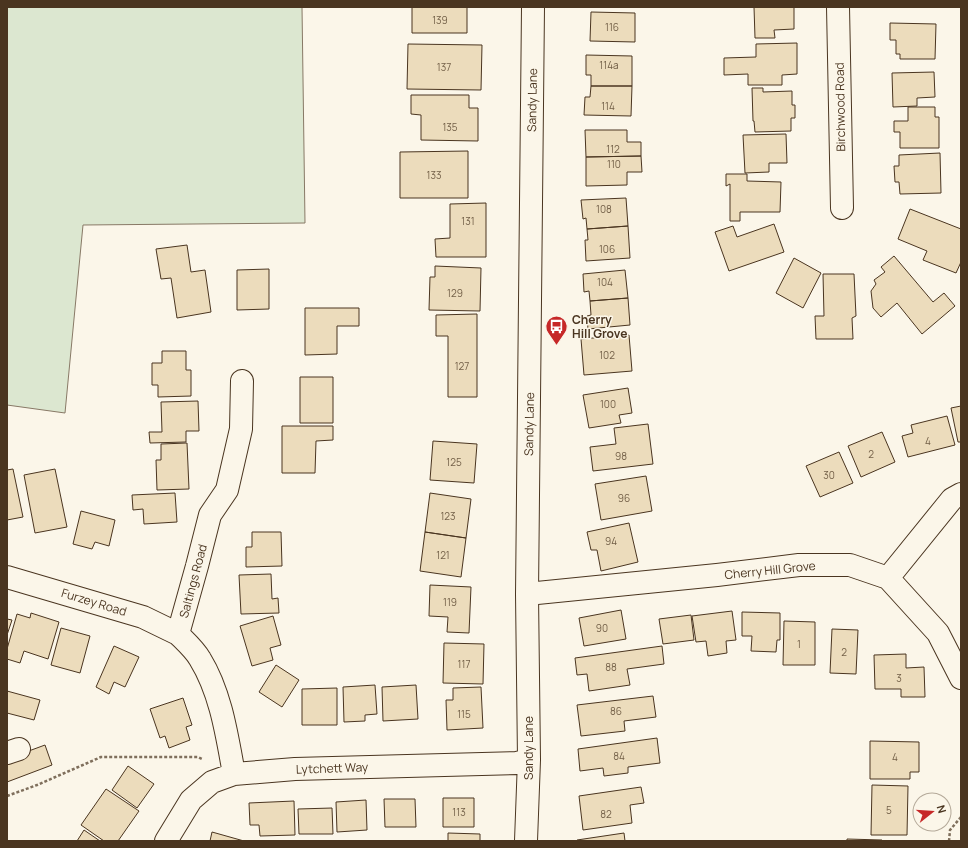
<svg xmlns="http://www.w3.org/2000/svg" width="968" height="848" font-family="Manrope,sans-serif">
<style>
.green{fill:#dce7d0;stroke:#887966}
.building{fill:#ecdcbc;stroke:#4a3520}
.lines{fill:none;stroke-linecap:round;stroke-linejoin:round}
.minor-casing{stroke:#4a3520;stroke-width:24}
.path{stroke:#7f6f5c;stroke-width:2.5;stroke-dasharray:3 2;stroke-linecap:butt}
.minor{stroke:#fbf6e9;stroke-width:22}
.labels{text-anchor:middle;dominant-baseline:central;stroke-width:3;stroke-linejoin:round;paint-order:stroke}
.number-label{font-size:10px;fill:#725f47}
.street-label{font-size:12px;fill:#4a3520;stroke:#fbf6e9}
.poi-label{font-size:12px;font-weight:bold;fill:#4a3520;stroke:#fbf6e9;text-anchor:start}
</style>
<rect width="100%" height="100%" fill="#fbf6e9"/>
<path class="green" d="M7,7H302L305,223L83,225L65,413L7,405Z"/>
<path class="building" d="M412,7H467V33H412Z
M754,7H794V29L774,30L775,38H755Z
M591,12L635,13V42L590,41Z
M890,23L936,24L935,59H900V54H896V40H890Z
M797,43V74L782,75V85H748V74L724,75V58L756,57V44Z
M408,44L482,45L481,90L407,89Z
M586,55L632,56V86H591V75H586Z
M934,72L935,97L917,98V106L893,107L892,73Z
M591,86H632L631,116L584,115L585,97H590Z
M752,88H763V92L792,91V105H795V118H791V131L755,132L754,121H753Z
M411,95H469V108H478V141L421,140V115L411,114Z
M908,107H935V117H939V148H900V132H894V121H908Z
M585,130H627V142H641V156L586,157Z
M786,134L787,163H769V172L745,173L743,135Z
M468,151V198H400V152Z
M940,153L941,193L900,194L899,182H895L894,166H899V155Z
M641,156L642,172H627V185L586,186V157Z
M726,174H747V181L781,182L780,212H740V221H730V184L726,186Z
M626,198L628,226L587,229L586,218L583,219L581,200Z
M486,203V257H436L435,239L450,238V204Z
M910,209L961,229V262L956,273L923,260L927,251L898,239Z
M774,224L784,252L729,271L715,232L733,226L737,237Z
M628,226L630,258L586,261L585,240H588L587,229Z
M187,245L191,272L205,270L211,312L177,318L171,278L161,279L156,249Z
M894,256L933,302L944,293L955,306L922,334L897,303L881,317L873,308L871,291L876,284L874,280L885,272L881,267Z
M794,258L821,273L803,308L776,293Z
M435,266L481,268L480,311L429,310L430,277H435Z
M269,269V309L237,310V270Z
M625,270L628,298L590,301L589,291L584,292L583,274Z
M823,274H854L856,316L852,318L853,339H816L815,316H824Z
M628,298L630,325L588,329L587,316L591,315L590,301Z
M305,308H359V326H337V354L305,355Z
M477,314V397H448V336H436V315Z
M629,335L632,371L584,375L581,339Z
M162,351H186V370H191V396L158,397V385H152V363H162Z
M300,377H333V423H300Z
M628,388L632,413L619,415L621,423L589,428L583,395Z
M198,401L199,431H186V442L150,443L149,432H162L161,402Z
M961,406V442H958L951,408Z
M947,416L955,445L908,457L902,436L913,433L911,425Z
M648,424L653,464L593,471L590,447L616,444L614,428Z
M282,426H333V440L316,441L315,473H282Z
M882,432L895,462L861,477L848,446Z
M433,441L477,444L474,483L430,480Z
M187,443L189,489L157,490L156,460H161V444Z
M839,452L853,483L820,497L806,466Z
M13,469L23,517L7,520V470Z
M55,469L67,527L35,533L24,475Z
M646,476L652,511L601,520L595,484Z
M175,493L177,522L144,524L143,509L133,510L132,495Z
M430,493L471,499L466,538L425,532Z
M81,511L115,520L109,546L95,542L92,549L73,544Z
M629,523L638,562L601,571L597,550H591L587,532Z
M252,532H281L282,566L246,567V547H252Z
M425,532L466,538L461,577L420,571Z
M271,574L272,599L278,598L279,613L241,614L239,575Z
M430,585L471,587L469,633L447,632L448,617L429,616Z
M621,610L626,639L584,646L579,618Z
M732,611L736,640L726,641L727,653L708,656L706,641L696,642L692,616Z
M742,612L780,613V640H777L776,652L751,651L752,636H742Z
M31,613L59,622L48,659L24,651L20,663L7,659V649L17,614L30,618Z
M691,615L694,640L663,644L659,619Z
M273,616L281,645L270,648L273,660L252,666L240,626Z
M7,619L12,620L7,635Z
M784,621L815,622V665H783Z
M61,628L90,636L80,673L51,665Z
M832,629L858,630L856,674L830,673Z
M444,643L484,644L483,684L443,683Z
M114,646L139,657L125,687L114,682L109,694L96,687Z
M662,646L664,664L627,669L630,685L589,691L587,674L577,675L575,658Z
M906,654V668L924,667L925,697H901V689H875L874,655Z
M276,665L299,680L282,707L259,692Z
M375,685L377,714L365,715V721L344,722L343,687Z
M416,685L418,719L383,721L382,687Z
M481,687L483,728L447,730L446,700H453V688Z
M337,688V725H302V689Z
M7,691L40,700L34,720L7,713Z
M653,696L656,717L624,721L625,731L581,736L577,705Z
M183,698L192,725L186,727L190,740L169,748L165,736L160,738L150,709Z
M657,738L660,763L628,767V773L604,776L603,768L580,771L578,749Z
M870,741L919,742V772H910V779H870Z
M45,745L52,765L7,782V759Z
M128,766L154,784L137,808L112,790Z
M872,785L908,786L907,835H871Z
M641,787L644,803L630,805L632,823L583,830L579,796Z
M106,789L139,811L118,841H104L81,825Z
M443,798H474V827H443Z
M384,799H415L416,827H385Z
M366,800L367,830L337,832L336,802Z
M294,801L295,835L260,836L259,825H250L249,803Z
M332,808L333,834H299L298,809Z
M84,830L100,841H77Z
M212,832L244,841H210Z
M448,833L480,834V841H448Z
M624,833L625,841H577V840Z
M847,839L882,840V841H847Z"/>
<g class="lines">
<defs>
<path id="minor" d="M838,7L842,208
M7,577L143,617L178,634
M888,578L952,499L961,494
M527,594L717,575L799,565H850L888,578L938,633L961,678
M7,753L19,749
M234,774C227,736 221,693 200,659C195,650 186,642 178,634L197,566L210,515L227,490L241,429L242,381
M166,841L191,800L212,782L234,774L295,769L517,763L529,760
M526,841L529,760L527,594L533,7"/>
</defs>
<use href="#minor" class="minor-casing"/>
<path class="path" d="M7,796L37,785L101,757H198L202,759
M949,841L950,830L961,817"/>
<use href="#minor" class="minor"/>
</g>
<defs>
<symbol id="bus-pin" viewBox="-11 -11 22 30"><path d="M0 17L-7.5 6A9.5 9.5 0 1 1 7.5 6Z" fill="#c62828" stroke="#fbf6e9"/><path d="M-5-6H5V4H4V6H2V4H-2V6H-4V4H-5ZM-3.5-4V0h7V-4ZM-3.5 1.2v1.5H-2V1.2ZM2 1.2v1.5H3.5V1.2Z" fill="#fff"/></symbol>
</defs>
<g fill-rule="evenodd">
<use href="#bus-pin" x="544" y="314" width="25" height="34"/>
</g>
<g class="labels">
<g class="number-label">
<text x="440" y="20">139</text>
<text x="612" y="27">116</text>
<text x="609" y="65">114a</text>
<text x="444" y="67">137</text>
<text x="608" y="106">114</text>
<text x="450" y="127">135</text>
<text x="613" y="149">112</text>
<text x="614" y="164">110</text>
<text x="434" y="175">133</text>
<text x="604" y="209">108</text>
<text x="468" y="221">131</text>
<text x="607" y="249">106</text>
<text x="605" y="282">104</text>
<text x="455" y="293">129</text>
<text x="607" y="355">102</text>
<text x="462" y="366">127</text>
<text x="608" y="404">100</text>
<text x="928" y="441">4</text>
<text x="871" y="454">2</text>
<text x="621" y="456">98</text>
<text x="454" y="462">125</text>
<text x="829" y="475">30</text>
<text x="624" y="498">96</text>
<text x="448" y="516">123</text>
<text x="611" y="541">94</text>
<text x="443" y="555">121</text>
<text x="450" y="602">119</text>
<text x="602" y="628">90</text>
<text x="799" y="644">1</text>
<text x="844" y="652">2</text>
<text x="464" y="664">117</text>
<text x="611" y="667">88</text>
<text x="899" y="678">3</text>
<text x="616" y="711">86</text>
<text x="464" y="714">115</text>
<text x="619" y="756">84</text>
<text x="895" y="757">4</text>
<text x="889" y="810">5</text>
<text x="459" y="812">113</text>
<text x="606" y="814">82</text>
</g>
<g class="street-label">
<text transform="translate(532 100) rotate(-89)">Sandy Lane</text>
<text transform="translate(840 107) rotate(-91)">Birchwood Road</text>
<text transform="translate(529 424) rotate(-89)">Sandy Lane</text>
<text transform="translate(770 570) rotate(-6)">Cherry Hill Grove</text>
<text transform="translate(193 581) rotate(-75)">Saltings Road</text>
<text transform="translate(94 602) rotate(17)">Furzey Road</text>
<text transform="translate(528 748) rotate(-90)">Sandy Lane</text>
<text transform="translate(332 768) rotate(-2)">Lytchett Way</text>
</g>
<g class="poi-label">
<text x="572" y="319">Cherry<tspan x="572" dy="14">Hill Grove</tspan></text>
</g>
</g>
<rect width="968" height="848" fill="none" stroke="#4a3520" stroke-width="16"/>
<g transform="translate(932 812) rotate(73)"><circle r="19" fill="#fbf6e9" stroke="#b4a999"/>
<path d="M0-3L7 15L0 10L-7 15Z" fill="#c62828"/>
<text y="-6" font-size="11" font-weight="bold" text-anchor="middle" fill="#4a3520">N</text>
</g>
</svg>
